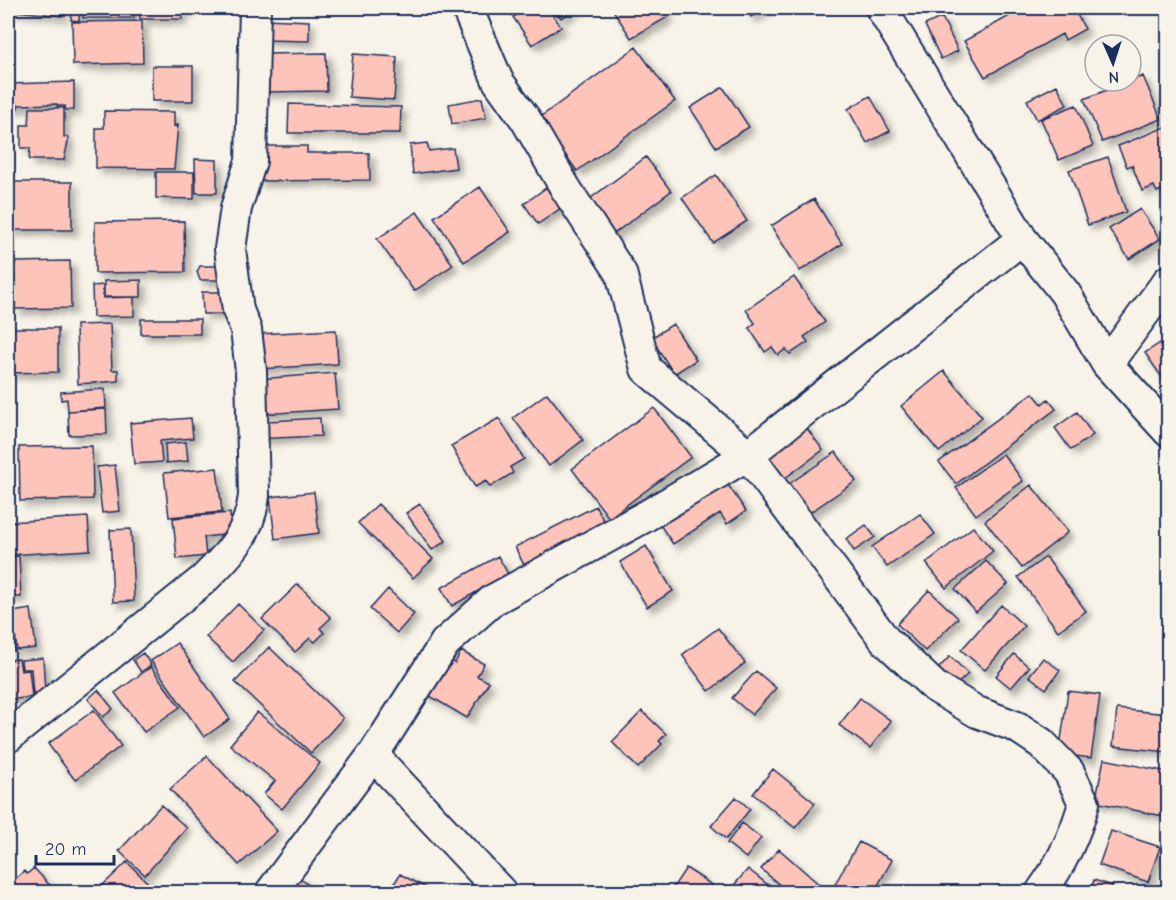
<svg xmlns="http://www.w3.org/2000/svg" width="1176" height="900" font-family="'Comic Neue',sans-serif">
<style>
.building{fill:#ffc4b9;stroke:#1b2f5e;stroke-width:1.5;filter:url(#shadow)}
.lines{fill:none;stroke-linecap:round;stroke-linejoin:round}
.minor-casing{stroke:#1b2f5e;stroke-width:34}
.minor{stroke:#f7f3e8;stroke-width:30}
</style>
<defs>
<filter id="shadow"><feDropShadow dx="5.5" dy="5.5" stdDeviation="3" flood-color="#0004"/></filter>
</defs>
<rect width="100%" height="100%" fill="#f7f3e8"/>
<filter id="ink" filterUnits="userSpaceOnUse"><feTurbulence type="fractalNoise" baseFrequency=".0167" numOctaves="2"/><feDisplacementMap in="SourceGraphic" scale="12" xChannelSelector="R" yChannelSelector="G"/><feConvolveMatrix kernelMatrix="1 2 1 2 8 2 1 2 1" color-interpolation-filters="sRGB"/></filter>
<g filter="url(#ink)">
<path class="building" d="M8,8H63L62,16L8,10Z
M72,8H80L79,21L71,20Z
M83,8H134V18H83Z
M140,8H189V11H181L182,19H140Z
M528,8H548L561,27L532,45L513,17Z
M553,8H577L561,18Z
M617,8H663L668,17L631,38L613,10Z
M746,8H767L751,17Z
M1024,8H1073L1085,29L1065,40L1062,34L985,77L964,41Z
M942,17L958,51L941,59L925,25Z
M265,19L309,21V41L264,40Z
M142,21L143,63L73,65L72,22Z
M636,47L675,101L577,171L539,118Z
M326,53L327,91L263,92L262,54Z
M353,54L397,57L394,100L349,97Z
M152,66H193V101H152Z
M1143,76L1161,119L1102,142L1084,99Z
M74,82V110H66L65,106H57V104L18,105V108H8V84Z
M1057,85L1067,105L1037,120L1027,100Z
M723,87L749,127L716,147L690,108Z
M870,96L890,131L867,143L848,109Z
M482,98L486,118L452,124L449,104Z
M289,104L401,107L400,133H288Z
M1076,105L1093,146L1059,160L1041,119Z
M30,108H64V137H69L64,160H29L30,148H21V125H29Z
M104,111L174,112V126L178,125L174,169L96,168V128H104Z
M1168,126V187L1157,192L1154,186L1142,191L1132,165L1127,167L1118,146Z
M427,143L429,151L453,148L456,168L413,174L410,145Z
M258,146H307V153H369L370,180L258,181Z
M646,157L671,191L608,238L583,204Z
M1108,157L1126,212L1088,225L1069,170Z
M195,159L217,160V193H196Z
M156,172H194V199L156,198Z
M716,175L747,221L713,243L682,198Z
M8,182H72V230H8Z
M480,187L510,232L464,262L434,217Z
M547,187L561,208L538,224L524,204Z
M814,199L842,244L800,271L771,226Z
M1140,209L1160,239L1129,259L1109,229Z
M417,212L453,265L414,291L377,239Z
M184,221L185,272L95,273V222Z
M70,261L71,308L15,309L14,262Z
M200,266H222V280H200L197,272Z
M794,277L825,322L804,337L808,342L790,354L786,349L778,355L772,347L765,352L749,328L755,323L746,310Z
M141,280V297H104V281Z
M103,285V298L134,297V316L93,317L92,286Z
M202,292H221L222,314H203Z
M141,319H200V334H141Z
M110,324L112,370H118V381L78,384L76,325Z
M673,324L696,360L674,374L651,338Z
M8,328H58V372L8,373Z
M336,330L338,364L259,369L257,334Z
M1166,339L1168,342V386L1145,353Z
M944,371L982,417L939,452L901,406Z
M335,373L338,409L262,414L258,379Z
M105,389L106,408L68,411L67,399L61,400V392Z
M547,393L583,440L549,466L513,418Z
M1033,393L1042,404L1048,399L1056,409L956,484L939,462Z
M654,408L691,457L609,518L572,469Z
M106,409L107,434L69,435L68,411Z
M1077,412L1093,435L1071,450L1055,428Z
M191,418L193,438L160,441L162,462L134,464L130,423Z
M320,418L321,436L253,439L252,422Z
M499,418L524,459L510,467L513,473L490,487L486,481L475,487L451,446Z
M803,423L823,450L785,478L765,452Z
M186,442L188,461L166,463L165,444Z
M92,446L93,499L20,501L19,447Z
M836,452L856,481L809,513L789,484Z
M1003,454L1023,481L976,515L956,488Z
M115,465L120,511L102,513L97,467Z
M217,468L222,512L169,517L164,473Z
M724,479L746,511L727,524L720,513L673,544L658,522Z
M1031,485L1068,532L1022,568L985,521Z
M314,492L319,533L275,539L270,497Z
M378,504L433,559L413,578L358,523Z
M420,504L446,541L432,550L406,513Z
M596,506L606,526L525,567L515,547Z
M230,513L232,534L204,537L206,556L177,559L173,518Z
M920,514L935,534L887,567L872,547Z
M88,517L90,550L8,555V522Z
M866,525L875,537L854,551L846,539Z
M973,527L993,551L946,588L926,563Z
M131,529L134,601L113,602L110,530Z
M646,546L673,591L647,607L620,562Z
M19,556L21,597H8V557Z
M498,556L508,574L452,606L441,588Z
M1046,557L1086,611L1058,631L1018,577Z
M986,561L1008,584L976,612L955,589Z
M298,584L331,618L320,628L324,633L315,642L310,638L295,652L262,619Z
M388,589L414,614L397,633L370,609Z
M929,590L958,618L925,651L897,624Z
M238,604L264,630L233,662L206,637Z
M1001,605L1024,626L985,670L961,650Z
M8,607L14,651H8Z
M31,609L36,648L17,650L12,612Z
M718,628L745,663L709,691L682,655Z
M177,643L230,719L204,737L151,661Z
M269,647L343,718L311,753L235,682Z
M461,651L484,664L477,676L489,682L467,718L423,692L443,657L455,663Z
M143,653L151,665L141,672L133,660Z
M1014,654L1029,667L1011,688L996,676Z
M950,656L968,674L955,686L938,669Z
M43,658L45,692L33,693L31,669H22L21,660Z
M1043,658L1060,670L1046,689L1029,676Z
M19,659L21,671L29,670L32,697L8,700V660Z
M151,667L180,707L144,732L115,693Z
M756,671L776,688L752,715L732,698Z
M98,690L113,709L103,717L88,699Z
M1068,691L1100,695L1091,758L1059,754Z
M860,698L891,721L870,748L839,725Z
M1117,709L1168,714V752L1113,746Z
M94,710L121,746L75,780L48,744Z
M642,711L666,734L659,741L662,744L638,768L612,742Z
M257,712L320,763L282,809L264,794L275,781L230,745Z
M207,756L277,831L239,865L170,789Z
M1104,759L1168,772L1163,816L1095,802Z
M773,769L815,803L795,828L753,794Z
M736,797L750,809L726,839L711,826Z
M161,805L187,828L145,875L119,851Z
M742,823L761,838L746,858L727,843Z
M1111,831L1160,847L1148,882L1099,865Z
M859,842L892,860L874,892H849L835,884Z
M779,849L822,887L817,892H788L761,869Z
M127,862L157,892H110L103,885Z
M34,868L56,892H18L10,884L24,871L27,874Z
M686,868L712,885L707,892H670Z
M748,869L777,892H728Z
M400,874L428,889L426,892H389Z
M298,877L318,892H286Z
M1094,880L1112,886L1110,892H1090Z"/>
<g class="lines">
<defs>
<path id="minor" d="M467,8L498,81L526,120L566,189L621,273L646,369L748,455L885,640L935,687L977,712L1017,727L1041,743L1069,772L1084,803C1075,836 1061,865 1041,892
M881,8L1022,239L1065,293L1107,364L1168,431
M1107,364L1168,281
M8,737L203,580C229,555 250,533 254,496L251,371L246,330L238,310L230,249L236,208L251,161L255,8
M373,755L501,892
M271,892L373,755L445,643L493,600L646,516L748,455L1022,239"/>
</defs>
<use href="#minor" class="minor-casing"/>
<use href="#minor" class="minor"/>
</g>
</g>
<rect width="1176" height="900" fill="none" stroke="#f7f3e8" stroke-width="30"/>
<rect x="15" y="15" width="1146" height="870" fill="none" stroke="#1b2f5e" stroke-width="2" filter="url(#ink)"/>
<g transform="translate(1113 63) rotate(177)"><circle r="28" fill="#f7f3e8" stroke="#9fa5b1" stroke-width="1.5"/>
<path d="M0-4.5L10 22L0 15L-10 22Z" fill="#1b2f5e"/>
<text y="-9" font-size="16" font-weight="bold" text-anchor="middle" fill="#1b2f5e">N</text>
</g>
<path d="M36 855v9h78v-9" fill="none" stroke="#1b2f5e" stroke-width="3"/>
<text x="45" y="855" font-size="18" fill="#1b2f5e" stroke="#f7f3e8" stroke-width="4.5" paint-order="stroke">20 m</text>
</svg>
